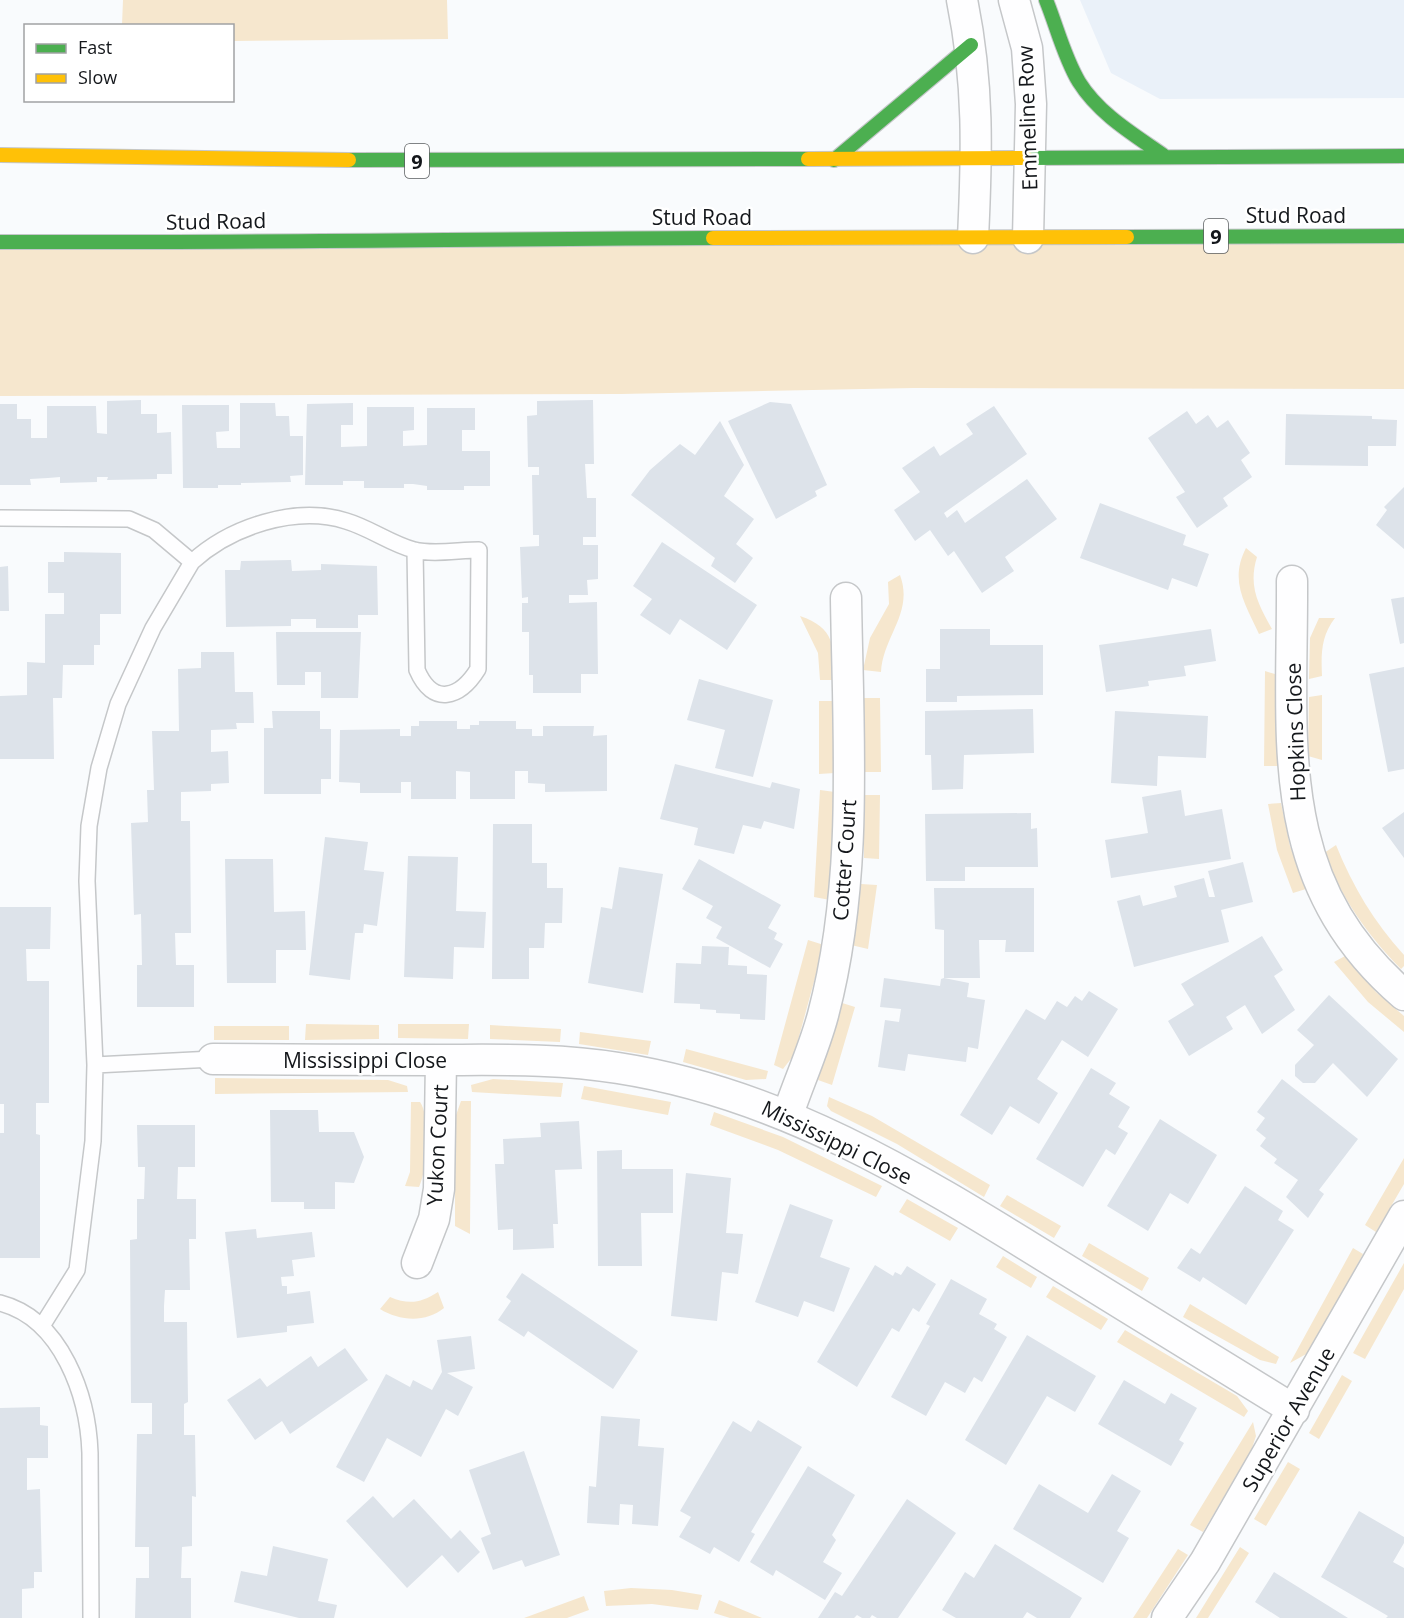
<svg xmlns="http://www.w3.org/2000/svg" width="1404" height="1618" font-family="'Open Sans',sans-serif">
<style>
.built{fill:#eaf1f9}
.green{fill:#f6e7ce}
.building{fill:#dde3ea}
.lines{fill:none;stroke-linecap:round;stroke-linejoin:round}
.lane-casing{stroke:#c5c7c9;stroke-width:18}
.street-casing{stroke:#c5c7c9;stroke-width:33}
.fast-casing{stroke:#c5c7c9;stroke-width:16}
.slow-casing{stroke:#c5c7c9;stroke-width:16}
.lane{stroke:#fefeff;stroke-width:15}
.street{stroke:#fefeff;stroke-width:30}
.fast{stroke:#4caf50;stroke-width:14}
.slow{stroke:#ffc107;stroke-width:14}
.labels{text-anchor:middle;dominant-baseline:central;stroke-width:5;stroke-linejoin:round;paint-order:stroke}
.shield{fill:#fff;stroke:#5a5d5f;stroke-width:1.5}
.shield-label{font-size:20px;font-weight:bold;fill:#14171b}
.street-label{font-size:21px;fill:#14171b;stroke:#fff}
</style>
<rect width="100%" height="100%" fill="#f9fbfd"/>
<path class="built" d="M1080,0H1404V98L1160,99L1111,73Z"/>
<path class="green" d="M123,0H447L448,39L233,41L232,26L122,25Z
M1404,236V389L914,388L621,394L0,396V240Z
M1246,548L1257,557C1248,586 1258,604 1272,629L1259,634C1245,603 1229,581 1246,548Z
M900,575C914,613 883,636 881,672L863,670L870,638L889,604L888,582Z
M800,616C835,628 834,646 835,680H820L818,653Z
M1319,618H1335C1321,636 1321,654 1322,676L1309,679L1310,638Z
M1265,671L1278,675L1279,766H1264Z
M1322,695V760L1308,756L1309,697Z
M863,698H880L881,772H865Z
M819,701H835V773L819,774Z
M820,790L835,792L830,900L814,897Z
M864,795H880L879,859L864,858Z
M1281,803L1290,846L1306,889L1293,893L1277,850L1268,804Z
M1336,845C1353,887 1374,922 1404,955V966L1401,969C1367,935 1342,898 1324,853Z
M861,884L877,885L868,949L851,945Z
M808,940L824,945L794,1055L783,1069L774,1065Z
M1345,956L1376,992L1404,1016V1032L1368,1002L1334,962Z
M839,1002L855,1007L832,1085L818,1080Z
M306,1024L379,1025V1039L305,1040Z
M398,1024H469L468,1039L398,1038Z
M490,1025L561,1029L560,1042L490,1039Z
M214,1026H289V1040H214Z
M580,1032L651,1041L648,1055L579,1044Z
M686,1049L768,1071L766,1079L746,1080L683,1062Z
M215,1078L388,1080L407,1086L408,1092L215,1094Z
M493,1079L563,1083L561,1097L472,1092L471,1085Z
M584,1086L671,1102L668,1115L581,1099Z
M829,1097L872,1116L990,1185L984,1197L897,1144L831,1111L827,1106Z
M461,1101H471L470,1234L455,1226V1118Z
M411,1102H420C431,1117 427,1171 419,1187L405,1186L410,1172Z
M714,1112L783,1137L882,1186L876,1197L778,1150L710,1125Z
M1404,1158V1184L1376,1232L1365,1225Z
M1007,1195L1061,1226L1054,1238L1000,1206Z
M907,1199L958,1228L950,1241L899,1212Z
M1089,1243L1149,1278L1142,1291L1082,1256Z
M1353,1248L1363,1254L1317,1340L1308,1353L1290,1363Z
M1003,1256L1037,1277L1031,1288L996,1267Z
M1404,1263V1289L1365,1359L1353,1353Z
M1053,1286L1108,1319L1101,1330L1046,1297Z
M438,1292L444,1308C426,1323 399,1321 380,1309L390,1297C409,1305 421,1303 438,1292Z
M1190,1304L1279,1357L1276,1364L1260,1360L1183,1317Z
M1125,1330L1237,1396L1248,1411L1244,1417L1117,1342Z
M1342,1375L1352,1381L1319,1439L1309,1433Z
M1253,1422L1256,1436L1251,1451L1203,1532L1190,1525Z
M1288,1462L1300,1469L1266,1526L1254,1519Z
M1240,1547L1249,1553L1208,1618H1196Z
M1178,1549L1188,1555L1147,1618H1133Z
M631,1588L672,1590L702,1595L698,1610L652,1604L606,1606L604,1591Z
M584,1596L589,1610L567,1618H524Z
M719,1600L762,1618H730L714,1613Z"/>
<path class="building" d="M141,400V414H157V433L171,432L172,474H157V479L107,480L108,477H97V482L60,483V477L48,478L30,479L31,485H0V404H17V419H31V438H47V406H96L97,433L107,434V401Z
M593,400L594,464H585L587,498H596V537H583V545H598V579L587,580L588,595H569V603L597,602L598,674H581V693H533V675H529V632H522V603H528V597L522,598L520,547L539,546V535H533L532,475H539V467H528L527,416L537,415V401Z
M770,402L791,404L827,485L815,491L817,496L776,519L728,421Z
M240,403H275L276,416H289L290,436H303V475L290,476L291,482L241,483V485H218V488H183L182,405H229V431L216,432L217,448H240Z
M353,403V425H341V447L367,446V407H414V430L403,431V446L427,445V408H475V430H462V451H490V486H464V490H427V486L413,484H404V488H364V481H343V485H305L307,404Z
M994,406L1027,454L944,513L947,518L957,510L965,523L1027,479L1057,519L1005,557L1014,571L982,593L954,551L948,556L930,530L915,541L894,510L920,492L902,468L934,446L940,456L973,434L966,424Z
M1187,411L1196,424L1208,415L1217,428L1228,420L1250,453L1241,460L1252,477L1223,498L1228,506L1197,528L1176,497L1185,492L1148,438Z
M1286,414L1372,416V419L1397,420L1396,446H1368V466L1285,465Z
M720,421L744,465L724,496L754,519L736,544L753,558L735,583L711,566L715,558L631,495L650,470L680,444L695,455Z
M1404,487V549L1376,525L1387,510L1384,507Z
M1100,503L1186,535L1183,545L1209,554L1197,587L1172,578L1168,590L1080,558Z
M662,542L757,605L727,650L680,619L670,635L640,615L652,599L633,586Z
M64,552L121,553V614H100V645H94V665H63L62,698H53L54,759H0V696L27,695V662L45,663V614H64V593H48V562H64Z
M291,560L292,571L321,570V564L377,566L378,615H358V628H316V619H291V626L226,627L225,570H240L241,561Z
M8,566L9,611H0V567Z
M1404,597V643L1400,644L1391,599Z
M940,629H990V645H1043V695L957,696V702H926V669H940Z
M1211,629L1216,661L1184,666L1186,676L1148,681L1149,686L1106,692L1099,645Z
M276,632H361L358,698H321V672H305V685H277Z
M201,652H234L235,692H253L254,723H236L237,729L211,730V752L228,751L229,783L211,784V791L181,792V821H190L191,933H175L176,965H194V1007H137V965H142L141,914L134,915L131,823L148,822L147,790H154L152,731H179L178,669L201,668Z
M1404,667V769L1388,772L1369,674Z
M699,679L773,700L753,777L715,768L725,730L687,720Z
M1033,709L1034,753L964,755L963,789L932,790L931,755H925V711Z
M272,711H320V729H331V779H321V794H264V728H273Z
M1115,711L1208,716L1206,758L1158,756L1157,786L1111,783Z
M419,721H457V729H470V725H479V721H516V729H532V736H543V726H594L593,736L607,735V791L545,792V784L528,783V771H515V799H470V772L456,771V799H411V782H401V793H360V783L339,782L340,730L400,729V736H411V726H419Z
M675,764L770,788L772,782L800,789L794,829L764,821L761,829L743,825L734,854L694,845L698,828L660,819Z
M1181,790L1185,816L1222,809L1231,859L1111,878L1105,840L1148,833L1142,797Z
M1404,812V858L1382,828Z
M1031,813V829L1037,828L1038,867H965V881H926L925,814Z
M493,824H532V863H547V888H563L562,923H545L544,948H529V979H492Z
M325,837L368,842L364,870L384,872L377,926L364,924L363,933H355L350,980L309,975Z
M408,856L458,857L456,911L486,912L484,948L454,947L453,979L404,977Z
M225,859H273L274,912L305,911L306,950H276V983H227Z
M699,859L781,905L768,928L777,933L774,939L783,944L770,968L716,938L722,927L706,918L713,906L682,889Z
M1243,862L1253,902L1221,910L1229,942L1134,967L1117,901L1140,895L1143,906L1177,897L1174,886L1204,878L1209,897H1215L1208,871Z
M619,867L663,874L643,993L588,983L601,907L612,909Z
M934,888H1034V952H1005L1006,940H979L980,978H944V930L935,929Z
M0,907H51L50,949H26L27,981H49V1103H36V1134L40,1135V1258H0V1133H4V1104H0Z
M1262,936L1283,970L1274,976L1295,1010L1262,1034L1245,1005L1226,1017L1233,1029L1189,1056L1168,1021L1194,1005L1181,984Z
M702,946L729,947L728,965L747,966V974L767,975L765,1020L740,1019V1014L716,1013V1010L700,1009V1004L674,1003L676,963L701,964Z
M884,978L940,986L941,979L944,978L969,983L967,997L985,1000L978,1049L968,1047L966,1062L908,1054L905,1071L878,1067L885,1020L899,1022L901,1009L880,1007Z
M1089,991L1118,1009L1088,1057L1062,1040L1037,1079L1058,1093L1039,1124L1010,1106L992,1135L960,1115L1026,1009L1045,1020L1057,1001L1067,1007L1075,996L1082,1001Z
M1329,995L1398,1059L1367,1097L1333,1063L1315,1083H1303L1295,1076V1065L1314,1045L1297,1030Z
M1091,1068L1116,1083L1109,1094L1130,1107L1118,1127L1128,1133L1115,1155L1106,1149L1083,1187L1036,1159Z
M1282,1079L1358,1139L1319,1190L1324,1194L1308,1218L1286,1197L1298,1180L1274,1163L1277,1159L1260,1146L1266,1138L1256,1130L1265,1118L1257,1112Z
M270,1110H318L319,1132H354L364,1157L354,1183L335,1182V1209H304V1202H271Z
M1160,1119L1217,1155L1188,1204L1170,1193L1148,1231L1107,1206Z
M579,1121L582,1169L555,1170L558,1224H553L554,1248L513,1250V1229L498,1230L495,1164H504L503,1139L541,1137L540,1123Z
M137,1125H195V1167H178L177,1199H196V1239H189L190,1290H165L164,1306V1322H187L188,1402L184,1404V1435H195L196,1497L192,1496V1546L182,1547L181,1578H191V1618H135L136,1578H149V1547H135L137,1434H152V1403H131L130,1240L137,1239V1199H144L145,1167H138Z
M622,1150V1169H673V1213H641L642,1266H598L597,1151Z
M686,1173L731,1178L726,1233L743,1234L738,1274L722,1272L717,1321L671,1316Z
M1245,1186L1283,1211L1278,1220L1294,1230L1246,1305L1203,1277L1200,1282L1177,1268L1191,1248L1200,1254Z
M790,1204L833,1220L820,1257L850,1268L834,1312L804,1301L798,1317L755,1302Z
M256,1229L257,1238L312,1232L315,1257L292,1260L294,1276L281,1277L282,1286H287V1294L310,1291L314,1323L287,1326V1332L237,1338L225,1232Z
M875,1265L893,1276L895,1272L901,1275L907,1266L936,1284L919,1312L913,1308L899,1332L892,1328L857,1387L817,1362Z
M522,1273L638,1351L613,1389L528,1331L524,1337L498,1320L511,1301L506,1297Z
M951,1279L987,1299L979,1314L997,1324L994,1329L1007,1337L982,1382L974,1377L965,1393L945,1382L926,1416L891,1397L930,1326L926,1324Z
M1027,1335L1096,1376L1075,1412L1047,1396L1006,1465L965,1440Z
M471,1336L475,1369L447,1373L473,1387L458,1416L446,1409L421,1457L387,1438L364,1482L336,1467L386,1374L410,1387L413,1380L432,1390L442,1372L437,1340Z
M345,1348L368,1380L290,1434L282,1421L255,1440L227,1400L260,1378L267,1387L311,1356L318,1367Z
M1124,1380L1165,1404L1171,1393L1197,1408L1179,1440L1184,1443L1171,1466L1098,1424Z
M40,1407V1425L48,1426V1458H27V1490L40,1489L42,1572H34V1588L22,1589V1618H0V1408Z
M601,1416L640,1419L638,1446L664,1448L658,1526L632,1524L633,1505L620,1504L619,1525L587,1523L589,1486L596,1487Z
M758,1420L802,1447L751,1532L755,1534L739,1562L714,1547L710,1554L679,1537L691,1517L680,1511L733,1421L751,1432Z
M524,1451L560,1555L525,1567L522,1560L493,1570L481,1538L491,1534L469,1470Z
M808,1466L855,1495L832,1535L836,1540L823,1562L842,1573L825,1600L776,1570L773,1576L750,1562Z
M1112,1474L1141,1491L1117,1531L1129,1538L1103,1583L1013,1529L1039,1484L1088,1513Z
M373,1496L393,1518L414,1499L451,1539L460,1530L480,1552L458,1573L442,1555L407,1588L346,1521Z
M907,1499L956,1533L898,1618H877L872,1615L870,1618H862L857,1615L854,1618H818L835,1592L842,1596Z
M1359,1511L1404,1537V1543L1393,1562L1404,1568V1618H1386L1388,1616L1321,1577Z
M995,1544L1082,1598L1070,1618H1037L1027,1612L1023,1618H956L942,1610L965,1572L974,1578Z
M273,1546L328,1559L318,1601L337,1605L334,1618H299L234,1602L241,1571L267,1576Z
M1274,1572L1348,1618H1280L1255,1602Z"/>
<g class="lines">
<defs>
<path id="lane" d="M0,518L129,519L154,530L192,562L153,628L118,704L99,768L89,826L87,881L95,1065L93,1141L77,1270L42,1326
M192,562C230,527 295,505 346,521C370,528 391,544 414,550C433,555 459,550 479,550L478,669C460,698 433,707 417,670L415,550
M95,1065L213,1059
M0,1303C62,1319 88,1396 90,1453L91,1618"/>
<path id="street" d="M962,0C979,83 977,154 973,238
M1014,0L1027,48L1031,104L1028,238
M1292,581C1293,739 1270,880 1404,995
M213,1059C287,1060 362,1060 436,1060C497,1060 557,1058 618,1068C779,1093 912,1174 1049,1259C1131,1309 1212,1360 1294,1410
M788,1114C799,1081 814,1049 823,1015C859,879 848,737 846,598
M417,1263L434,1219L439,1189L441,1060
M1167,1618L1205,1562L1404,1216"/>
<path id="fast" d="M1046,0C1057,27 1064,57 1079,82C1099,114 1133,134 1163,155
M1026,158L1404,156
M349,160L808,159
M834,160L971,45
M1127,237L1404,236
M0,242C238,243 475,239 713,238"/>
<path id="slow" d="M0,155L349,160
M808,159L1026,158
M713,238L1127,237"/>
</defs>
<use href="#lane" class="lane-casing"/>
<use href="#street" class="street-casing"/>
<use href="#fast" class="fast-casing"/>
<use href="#slow" class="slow-casing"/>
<use href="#lane" class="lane"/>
<use href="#street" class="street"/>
<use href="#fast" class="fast"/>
<use href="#slow" class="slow"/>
</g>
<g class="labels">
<g class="shield">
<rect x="405" y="144" width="24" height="34" rx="4.5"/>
<rect x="1204" y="219" width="24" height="34" rx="4.5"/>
</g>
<g class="shield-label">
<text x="417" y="161">9</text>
<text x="1216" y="236">9</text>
</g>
<g class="street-label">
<text transform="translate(1027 118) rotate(-92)">Emmeline Row</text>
<text x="1296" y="215">Stud Road</text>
<text x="702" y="217">Stud Road</text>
<text transform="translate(216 221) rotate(-1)">Stud Road</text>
<text transform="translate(1295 732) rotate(-92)">Hopkins Close</text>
<text transform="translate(844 860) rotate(-86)">Cotter Court</text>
<text x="365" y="1060">Mississippi Close</text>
<text transform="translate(837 1142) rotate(26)">Mississippi Close</text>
<text transform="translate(437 1145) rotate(-87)">Yukon Court</text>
<text transform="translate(1288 1419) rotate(-60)">Superior Avenue</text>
</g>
</g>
<rect x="24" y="24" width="210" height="78" fill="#ffffff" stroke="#a1a2a4" stroke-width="1.5"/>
<rect x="36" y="44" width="30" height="9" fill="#4caf50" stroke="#a1a2a4" stroke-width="1.5"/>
<text x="78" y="54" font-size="18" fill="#14171b">Fast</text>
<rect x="36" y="74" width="30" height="9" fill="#ffc107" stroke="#a1a2a4" stroke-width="1.5"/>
<text x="78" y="84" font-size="18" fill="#14171b">Slow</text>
</svg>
